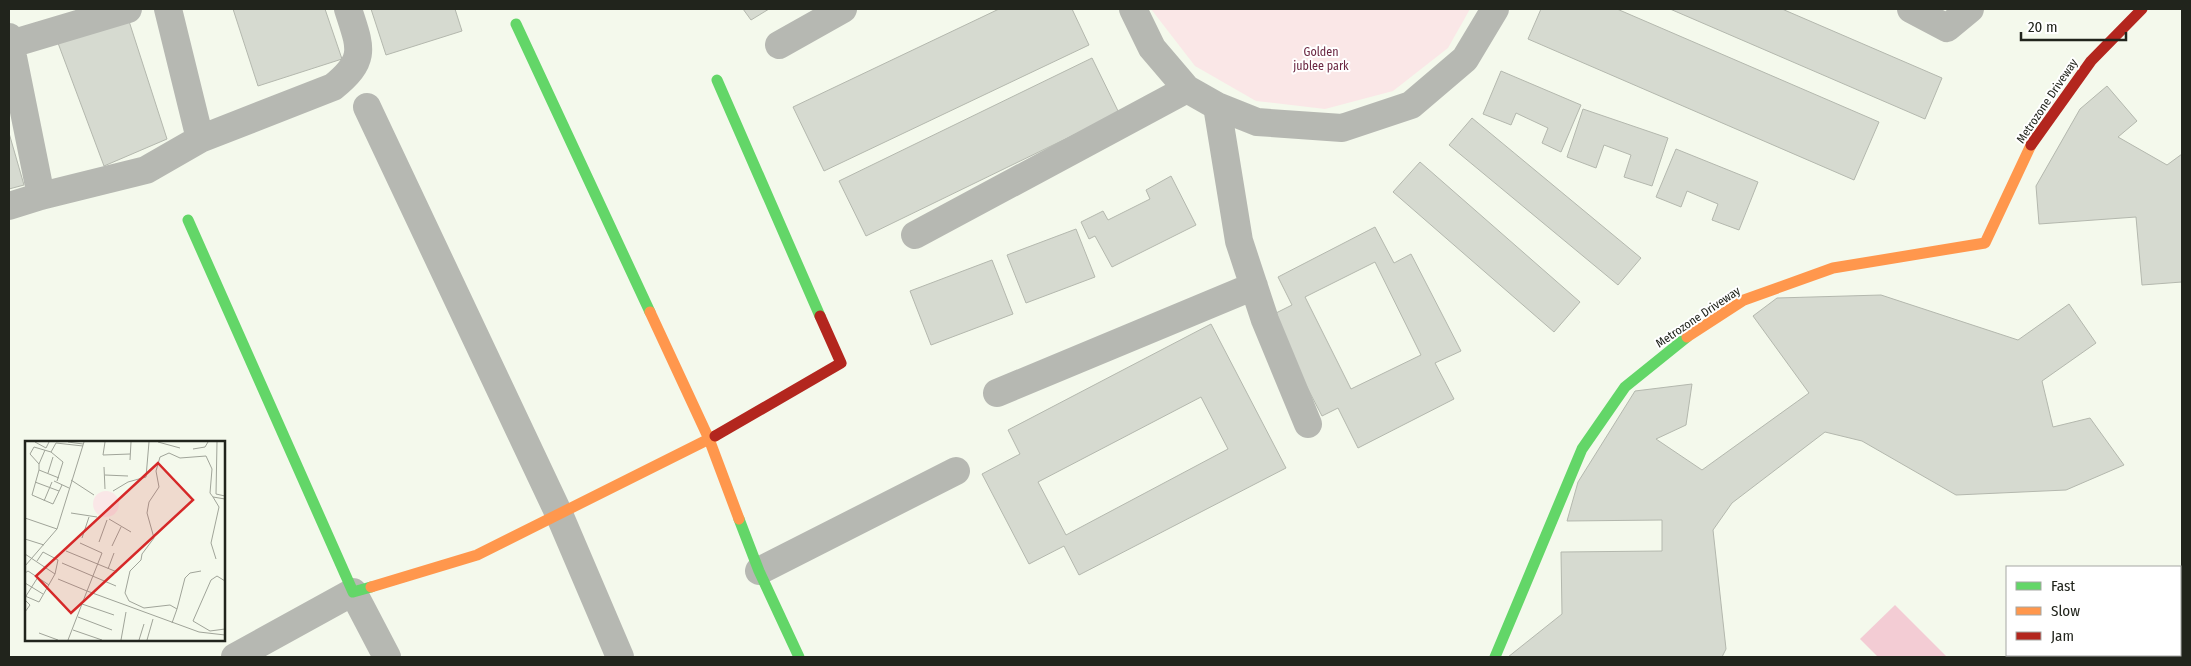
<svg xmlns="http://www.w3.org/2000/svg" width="2191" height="666" font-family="'Fira Sans Condensed',sans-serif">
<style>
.green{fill:#fae7e7}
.water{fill:#f3ccd4}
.building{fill:#d6dad0;stroke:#b4b8ae;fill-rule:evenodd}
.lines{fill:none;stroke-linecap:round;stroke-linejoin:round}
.street{stroke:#b6b8b2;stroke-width:28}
.fast{stroke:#63d668;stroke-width:11}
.slow{stroke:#ff974d;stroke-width:11}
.jam{stroke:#b3261e;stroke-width:11}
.labels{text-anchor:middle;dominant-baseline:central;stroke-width:4;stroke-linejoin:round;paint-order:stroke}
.park-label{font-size:12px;fill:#6a2641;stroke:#fff}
.street-label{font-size:12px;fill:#21241c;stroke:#fff}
.inset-road{fill:none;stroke:#a0a499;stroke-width:1}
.view{fill:#d62828;fill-opacity:0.15;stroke:#d62828;stroke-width:2.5}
.inset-edge{fill:none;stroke:#21241c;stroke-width:2.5}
</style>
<rect width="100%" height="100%" fill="#f4f9ec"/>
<path class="green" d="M1151,9H1470L1448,48L1393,91L1325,109L1256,101L1195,66Z"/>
<path class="water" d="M1895,605L1947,657H1878L1860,639Z"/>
<path class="building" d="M233,9H325L342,59L258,86Z
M371,9H455L462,31L386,55Z
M743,9H769L751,20Z
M999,9H1072L1089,45L824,171L793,107Z
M1541,9H1617L1879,122L1854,180L1528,39Z
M1670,9H1782L1942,78L1925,119Z
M128,18L167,139L104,166L58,43Z
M1092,58L1119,113L866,236L839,181Z
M1501,71L1581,105L1561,152L1542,143L1548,128L1516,113L1511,125L1483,114Z
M2107,86L2137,121L2118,137L2167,165L2182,154V282L2142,285L2136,217L2039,224L2036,186L2080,109Z
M1583,109L1668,138L1652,186L1624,177L1631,155L1604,145L1596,168L1567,157Z
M1472,118L1641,258L1618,285L1449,145Z
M9,133L24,185L9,189Z
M1676,149L1758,182L1739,230L1712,220L1718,204L1687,191L1681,207L1656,197Z
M1420,162L1580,302L1554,332L1393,192Z
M1171,176L1196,225L1112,267L1095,236L1089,239L1081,222L1103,211L1108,220L1150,199L1146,190Z
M1375,227L1394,263L1411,254L1461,351L1435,363L1454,399L1358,448L1338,408L1322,416L1270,316L1292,305L1278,277ZM1375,262L1421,355L1351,389L1305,297Z
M1076,229L1095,277L1026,303L1007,255Z
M992,260L1013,314L931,345L910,291Z
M1881,295L2018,340L2069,304L2096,343L2042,381L2053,427L2090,418L2124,465L2066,490L1956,495L1862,441L1825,432L1732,503L1713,530L1726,649L1722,657H1508L1562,614L1561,552L1662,551V520L1567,521L1578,482L1635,391L1692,384L1686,425L1656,439L1702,470L1809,393L1753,316L1777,298Z
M1211,324L1286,468L1079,575L1064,546L1029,564L982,474L1020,454L1008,430ZM1201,397L1228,449L1066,535L1038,482Z"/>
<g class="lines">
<path class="street" d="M1133,9L1152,48L1187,89L1217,106L1257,122L1342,128L1411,105L1465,59L1495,9
M1911,9L1947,28L1970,9
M9,37L41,196
M11,44L128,9
M779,45L843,9
M1217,106L1239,241L1265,320L1308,424
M367,107L559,514L620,657
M200,139L333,87C368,59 360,47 348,9
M9,206L41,196L146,170L200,139L168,9
M915,235L1187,89
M997,393L1254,286
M759,571L956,471
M235,657L353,592L387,657"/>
<path class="fast" d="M516,24L650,312
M717,80L820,316
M188,220L353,592L371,587
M739,519L759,571L799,657
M1495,657L1582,449L1625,387L1687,337"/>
<path class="slow" d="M650,312L709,439L739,519
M1687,337L1744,300L1833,268L1985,243L2031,145
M371,587L477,555L715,436"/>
<path class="jam" d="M2031,145L2091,61L2142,9
M715,436L841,363L820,316"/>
</g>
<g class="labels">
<g class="park-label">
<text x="1321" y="52">Golden<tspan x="1321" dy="14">jublee park</tspan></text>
</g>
<g class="street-label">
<text transform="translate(2047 101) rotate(-56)">Metrozone Driveway</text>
<text transform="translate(1698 317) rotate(-34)">Metrozone Driveway</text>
</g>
</g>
<g transform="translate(25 441)">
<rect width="200" height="200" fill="#f4f9ec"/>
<path d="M68 63a13 13 0 1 1 26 0a13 13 0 1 1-26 0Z" fill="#fae7e7"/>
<path class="inset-road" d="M10,1L21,7L24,1M43,1L58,3M80,1L78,14L105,13M133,1L155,7M192,1L191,53L200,55M168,8L180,6L183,1M26,11L38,21L32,40M105,19L106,1M14,23L20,9M79,26L80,48M14,29L34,37M23,32L28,16M80,34L103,35M46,39L69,54M29,40L44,47M10,41L34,50M37,44L28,63L7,54L14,29V23L5,13L9,6L26,11L31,2L58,5M88,50L103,41L121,36L124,1M188,56L194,66L186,102L191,118M19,60L27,41M46,72L72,76M0,77L32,88M84,78L106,91M57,97L64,76M0,98L19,104M74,101L82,79M87,105L96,86M41,110L92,131M0,113L30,133L14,161L0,155M12,120L18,111L33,119L30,133M37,122L91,145M0,125L32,88L59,1M83,128L89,112M0,132L3,130L24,144M33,138L62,150L77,112L55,102M200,140L192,135L186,139L168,180L185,190L200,188M0,142L18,153M1,155L13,136M0,159L5,164L0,171M57,163L89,174M152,168L160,137L165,132L176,130M53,176L87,189M147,182L152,168L145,164L119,167L104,160L100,152L105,130L116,119L117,113L129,97L122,72L124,61L134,46L131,30L135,16L144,12L155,17L181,15L187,28L185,52L188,56L200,58M48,189L77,199M14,192L33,199M43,199L62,150L174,191L200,194M96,199L101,171M114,199L119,183M122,199L128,178"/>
<path class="view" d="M133,22L168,59L46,172L11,135Z"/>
<rect width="200" height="200" class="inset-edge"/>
</g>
<rect width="2191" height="666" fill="none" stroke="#21241c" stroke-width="20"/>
<rect x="2006" y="566" width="175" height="90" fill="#ffffff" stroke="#a6a7a4"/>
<rect x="2016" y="582" width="25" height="8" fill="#63d668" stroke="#a6a7a4"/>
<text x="2051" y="591" font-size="15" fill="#21241c">Fast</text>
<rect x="2016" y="607" width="25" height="8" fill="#ff974d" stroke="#a6a7a4"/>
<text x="2051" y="616" font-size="15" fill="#21241c">Slow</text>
<rect x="2016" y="632" width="25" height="8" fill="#b3261e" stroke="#a6a7a4"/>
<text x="2051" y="641" font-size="15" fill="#21241c">Jam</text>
<path d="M2021 32v8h105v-8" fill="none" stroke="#21241c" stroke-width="2.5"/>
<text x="2028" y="32" font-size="15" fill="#21241c" stroke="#ffffff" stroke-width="4" paint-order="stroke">20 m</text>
</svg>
